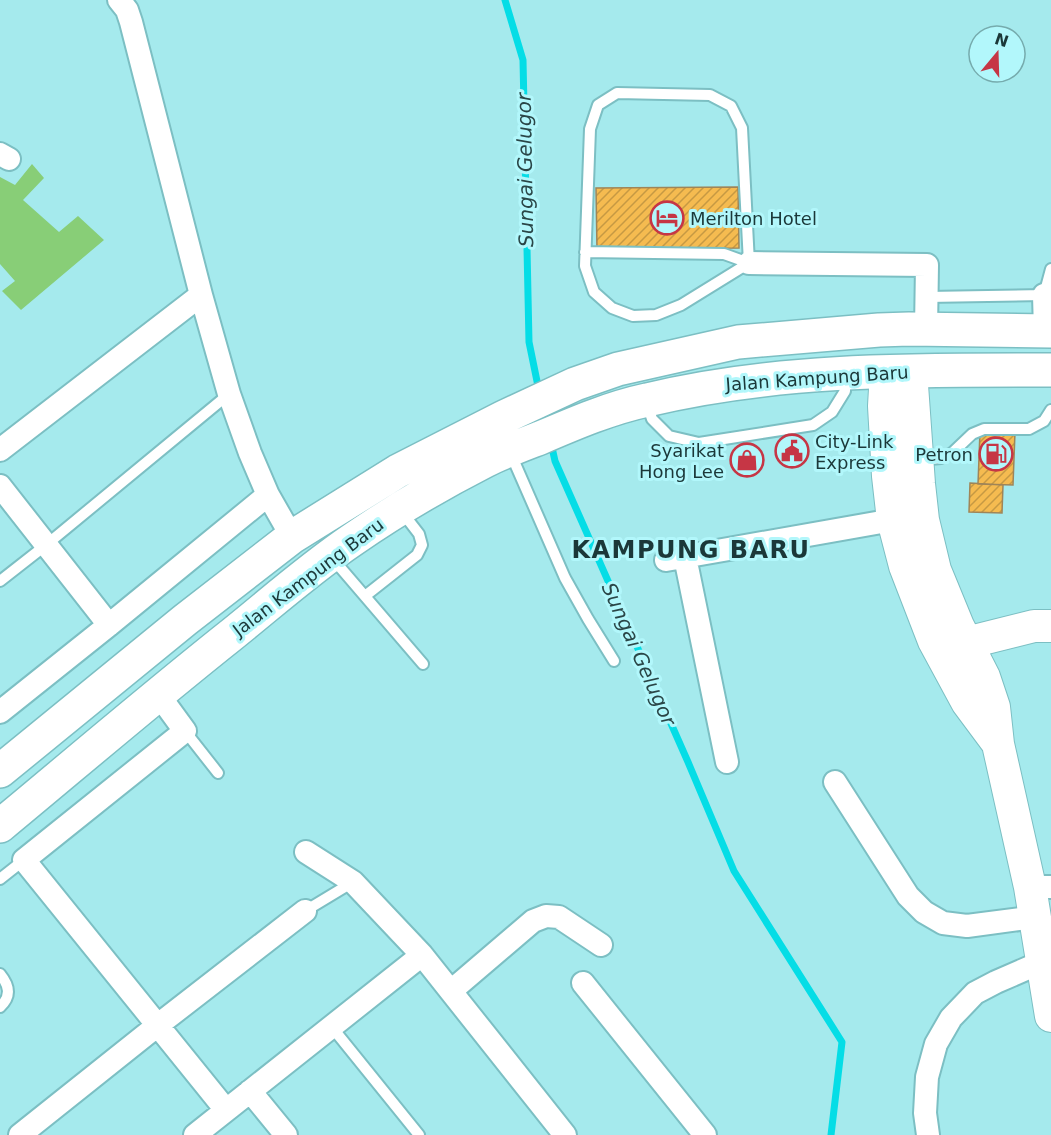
<svg xmlns="http://www.w3.org/2000/svg" width="1051" height="1135" font-family="'DejaVu Sans',sans-serif">
<style>
.park{fill:#88ce77}
.lines{fill:none;stroke-linecap:round;stroke-linejoin:round}
.stream{stroke:#05dde6;stroke-width:7}
.building{fill:url(#building-hatch);stroke:#9f8558;stroke-width:1.5}
.lane-casing{stroke:#7cbfc3;stroke-width:14}
.street-casing{stroke:#7cbfc3;stroke-width:26}
.secondary-casing{stroke:#7cbfc3;stroke-width:34}
.primary-casing{stroke:#7cbfc3;stroke-width:36}
.lane{stroke:#fff;stroke-width:10}
.street{stroke:#fff;stroke-width:22}
.secondary{stroke:#fff;stroke-width:32}
.primary{stroke:#fff;stroke-width:33}
.labels{text-anchor:middle;dominant-baseline:central;stroke-width:6;stroke-linejoin:round;paint-order:stroke}
.poi-label{font-size:18px;fill:#1b3839;stroke:#b2f7fb;text-anchor:start}
.street-label{font-size:18px;fill:#1b3839;stroke:#b2f7fb}
.water-label{font-size:20px;font-style:italic;fill:#2a4647;stroke:#b2f7fb}
.district-label{font-size:24px;font-weight:bold;letter-spacing:1.5px;fill:#1b3839;stroke:#b2f7fb}
</style>
<defs>
<pattern id="building-hatch" width="6" height="6" patternUnits="userSpaceOnUse" patternTransform="scale(1.5)"><rect width="6" height="6" fill="#f5bb50"/><path d="M-1 1l2-2M0 6l6-6M5 7l2-2" fill="none" stroke="#c69943"/></pattern>
</defs>
<rect width="100%" height="100%" fill="#a5eaed"/>
<path class="park" d="M32,164L44,178L23,200L59,232L78,216L104,240L21,310L2,291L15,281L0,264V177L15,185Z"/>
<g class="lines">
<path class="stream" d="M505,0L523,60L529,342L539,391
M551,443L555,461L688,762L734,871L842,1042L831,1135"/>
</g>
<path class="building" d="M738,187L739,248L597,249L596,188Z
M980,431L1015,432L1013,485L978,484Z
M970,483L1003,485L1002,513L969,512Z"/>
<g class="lines">
<defs>
<path id="lane" d="M617,93L710,95L731,106L742,128L749,263L681,305L656,315L633,316L612,308L594,292L585,266L590,129L598,105Z
M585,252L724,254L749,263
M927,297L1044,295L1051,269
M647,404L652,419L669,436L699,443L813,425L832,412L845,391V376
M510,452L565,578L588,619L614,661
M919,460L941,458L952,453L972,434L984,429H1029L1044,421L1051,410
M333,559L423,664
M0,581L46,545L229,394
M365,596L417,555L422,545L419,534L402,512
M185,731L218,773
M0,879L24,860
M305,911L353,882
M0,974C9,985 12,996 0,1007
M331,1026L419,1135"/>
<path id="street" d="M119,0L127,10L131,22L201,295L229,394L250,453L268,495L292,537
M0,154L9,159
M749,263L927,265L926,329
M1045,331L1044,295H1051
M0,450L201,295
M0,486L109,625
M685,557L727,762
M666,560L893,520
M158,694L185,731L24,860L226,1110
M0,712L109,625L268,495
M835,782L908,896L924,912L943,923L967,926L1035,917
M306,852L353,882L422,955L565,1135
M1030,887H1051
M583,983L705,1135
M451,991L533,921L546,916L559,917L601,945
M250,1091L286,1135
M20,1135L158,1025L305,911
M195,1135L422,955
M928,1135L925,1113L927,1077L936,1044L951,1018L975,993L996,982L1042,962"/>
<path id="secondary" d="M911,371L919,484L923,520L935,570L958,626L984,677L994,707L998,744L1030,887L1051,1016
M886,372L884,406L888,476L893,520L905,566L934,641L967,702L996,741
M966,643L1034,626H1051"/>
<path id="primary" d="M0,771L185,620L292,537L398,471L504,417L575,384L618,369L738,342L879,330L909,329L1051,331
M0,826C76,763 152,698 230,636C270,604 309,569 352,540C394,511 440,484 485,461C503,452 522,445 540,438C575,423 610,408 647,400C779,368 916,370 1051,370"/>
</defs>
<use href="#lane" class="lane-casing"/>
<use href="#street" class="street-casing"/>
<use href="#secondary" class="secondary-casing"/>
<use href="#primary" class="primary-casing"/>
<use href="#lane" class="lane"/>
<use href="#street" class="street"/>
<use href="#secondary" class="secondary"/>
<use href="#primary" class="primary"/>
</g>
<defs>
<symbol id="hotel-ring" viewBox="-11 -11 22 22"><circle r="9.5" fill="#b2f7fb" stroke="#c63645" stroke-width="1.5"/><path d="M-6-4.5h1.5V1H6V5H4.5V3h-9V5H-6ZM-4 0a1.8 1.8 0 1 1 3.6 0ZM.5 0V-2.5h3Q6-2.5 6 0Z" fill="#c63645"/></symbol>
<symbol id="civic-ring" viewBox="-11 -11 22 22"><circle r="9.5" fill="#b2f7fb" stroke="#c63645" stroke-width="1.5"/><path d="M-.6-6.5H3V-4.5H.6V-3L4-1V1h2V6H-6V1h2V-1L-.6-3ZM-1.2 2.5V6h2.4V2.5Z" fill="#c63645"/></symbol>
<symbol id="fuel-ring" viewBox="-11 -11 22 22"><circle r="9.5" fill="#b2f7fb" stroke="#c63645" stroke-width="1.5"/><path d="M-5.5-6h7V0h2V4h1.3V-2.5L3-4.5l.8-.8L6-3V5H2.5V1h-1V6h-7ZM-4.2-4.7v3.2H.2V-4.7Z" fill="#c63645"/></symbol>
<symbol id="shop-ring" viewBox="-11 -11 22 22"><circle r="9.5" fill="#b2f7fb" stroke="#c63645" stroke-width="1.5"/><path d="M-5-2.5h2.3a2.7 3.5 0 0 1 5.4 0H5L5.5 6h-11ZM-1.5-2.5h3a1.5 2.3 0 0 0-3 0Z" fill="#c63645"/></symbol>
</defs>
<g fill-rule="evenodd">
<use href="#hotel-ring" x="648" y="199" width="38" height="38"/>
<use href="#civic-ring" x="773" y="432" width="38" height="38"/>
<use href="#fuel-ring" x="977" y="435" width="38" height="38"/>
<use href="#shop-ring" x="728" y="441" width="38" height="38"/>
</g>
<g class="labels">
<g class="poi-label">
<text x="690" y="218">Merilton Hotel</text>
<text x="815" y="441">City-Link<tspan x="815" dy="21">Express</tspan></text>
<text x="724" y="450" text-anchor="end">Syarikat<tspan x="724" dy="21">Hong Lee</tspan></text>
<text x="973" y="454" text-anchor="end">Petron</text>
</g>
<g class="street-label">
<text transform="translate(817 378) rotate(-4)">Jalan Kampung Baru</text>
<text transform="translate(308 577) rotate(-37)">Jalan Kampung Baru</text>
</g>
<g class="water-label">
<text transform="translate(525 170) rotate(-91)">Sungai Gelugor</text>
<text transform="translate(639 654) rotate(66)">Sungai Gelugor</text>
</g>
<g class="district-label">
<text x="691" y="550">KAMPUNG BARU</text>
</g>
</g>
<g transform="translate(997 54) rotate(19)"><circle r="28" fill="#b2f7fb" stroke="#76abad" stroke-width="1.5"/>
<path d="M0-4.5L10 22L0 15L-10 22Z" fill="#c63645"/>
<text y="-9" font-size="16" font-weight="bold" text-anchor="middle" fill="#1b3839">N</text>
</g>
</svg>
